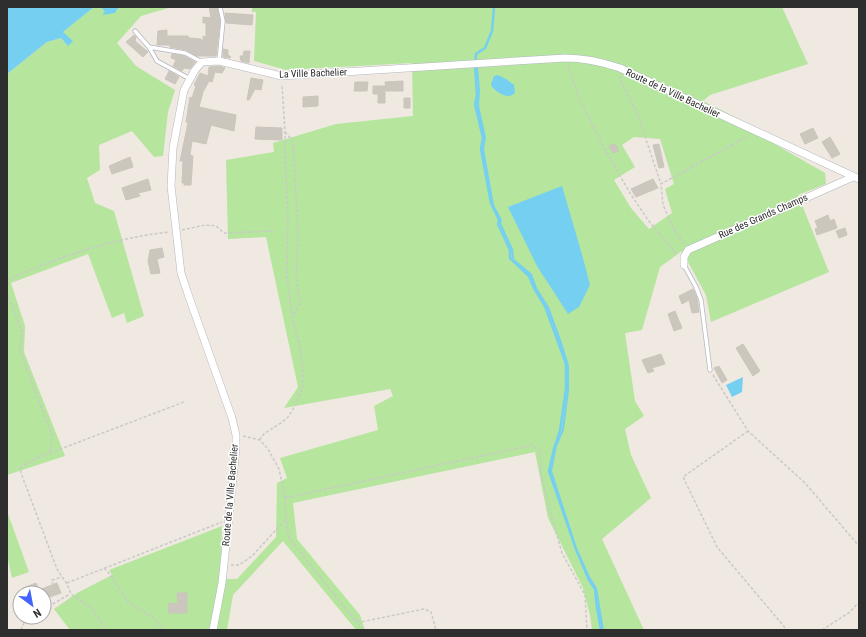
<svg xmlns="http://www.w3.org/2000/svg" width="866" height="637" font-family="'Roboto Condensed',sans-serif">
<style>
.green{fill:#b6e59e;fill-rule:evenodd}
.water{fill:#75cff0}
.lines{fill:none;stroke-linecap:round;stroke-linejoin:round}
.stream{stroke:#75cff0;stroke-width:2.5}
.building{fill:#cbc7bf;stroke:#cbc5ba}
.service-casing{stroke:#b4b7c1;stroke-width:5}
.minor-casing{stroke:#b4b7c1;stroke-width:8}
.path{stroke:#c9c9c9;stroke-width:1.5;stroke-dasharray:3 2;stroke-linecap:butt}
.service{stroke:#fff;stroke-width:3.5}
.minor{stroke:#fff;stroke-width:7}
.labels{text-anchor:middle;dominant-baseline:central;stroke-width:3;stroke-linejoin:round;paint-order:stroke}
.street-label{font-size:10px;fill:#2e2e2e;stroke:#fff}
</style>
<rect width="100%" height="100%" fill="#efe9e1"/>
<path class="green" d="M94,7H101L106,12L115,13L119,7H172L141,16L117,43L136,66L175,90L168,112L163,156L154,157L132,131L99,145L100,170L87,178L95,203L114,211L144,316L127,323L124,313L112,318L88,254L11,283L25,326L24,352L65,456L7,475V74L47,42L61,38L68,46L63,32Z
M252,7H782L808,64L710,95L703,101L773,136L771,142L825,173L826,184L798,195L829,272L711,322L706,295L682,251L660,267L642,330L625,333L635,401L644,416L625,429L631,455L651,498L602,539L644,630H592L590,615L583,588L548,518L535,452L293,503L297,539L360,615L365,630H356L283,541L233,595L227,630H70L54,609L77,593L112,575L109,570L222,526L220,579H237L276,537L277,483L287,478L280,458L378,430L374,406L393,396L390,389L284,408L298,387L266,237L228,239L226,160L274,152L273,143L336,124L413,116L412,63L286,70L254,61L256,12H252ZM634,137L660,139L674,184L665,189L672,213L649,229L631,208L614,180L635,167L622,145Z
M7,511L29,572L12,578L7,555Z"/>
<path class="water" d="M7,7H94L63,32L73,41L68,46L61,38L47,42L7,74Z
M101,7H119L115,13L102,15L105,12Z
M478,67L480,90L479,106L486,137L484,149L494,205L502,220L501,223L513,249L514,259L532,274L537,288L549,307L561,340L568,362L569,367V390L564,430L557,446L552,471L577,548L590,577L597,588L604,630H602L599,619L596,589L589,578L573,538L550,471L557,442L562,430L567,389V364L546,305L536,290L529,275L512,258L511,250L500,225L499,220L494,209L491,198L482,150L484,139L477,110L476,99L478,90L476,68Z
M498,75L506,79L514,85L515,93C508,100 498,93 492,87L491,84L494,76Z
M562,186L583,258L590,285L579,307L568,314L537,266L508,207Z
M743,377L742,392L732,397L726,385Z"/>
<g class="lines">
<path class="stream" d="M494,7L492,31L485,48L476,54L475,64L477,96L475,104L483,138L481,149L491,203L499,220L498,224L510,250V258L529,276L534,288L545,306L566,364V389L560,431L554,449L549,471L576,549L589,580L595,589L597,607L601,630"/>
</g>
<path class="building" d="M209,7H217L220,21L216,56H197L186,50L170,47V45H157L158,31L167,30V36H188L189,38L201,39L203,42V36L206,37V23H203V17L211,18Z
M225,13L253,15L252,25L226,23Z
M134,35L136,37L135,41L148,52L143,57L126,42Z
M223,49L228,50V55L231,57L230,58L223,57Z
M244,51H250L249,63L241,61L240,56H243Z
M172,54L184,56L195,62L190,69L184,68L182,71L173,66L176,60L171,58Z
M219,66L225,68L222,73L215,72L212,82L209,81L203,92L199,107L236,115L234,131L211,125L206,144L192,141L190,155L193,156L191,185H184V183H182L183,161H180L188,123L186,122L190,97L192,98L196,86L194,85L200,73L208,76L209,67Z
M169,71L179,77L175,84L165,79Z
M251,78L263,80L261,90L255,89L249,100H247Z
M403,81V91H386L385,82Z
M355,82H368L367,91H354Z
M373,86H385V103H378V94H373Z
M318,96V106L303,107V97Z
M404,98H410V108H404Z
M256,127L282,128V140L255,139Z
M813,128L818,138L805,144L800,134Z
M830,137L840,154L832,158L822,142Z
M615,144L619,151L613,153L609,146Z
M659,144L664,167L659,168L653,145Z
M130,157L133,167L112,174L109,166Z
M148,179L151,190L138,193L140,196L126,200L122,188Z
M653,179L658,188L636,197L631,189Z
M828,215L830,221L834,219L837,228L817,235L815,229L818,228L815,221Z
M845,228L847,235L839,238L836,231Z
M162,248L164,257L157,259L160,273L151,274L148,261L150,250Z
M693,289L697,298L699,312L692,313L689,300L682,304L679,296Z
M675,311L682,328L674,331L668,314Z
M743,344L760,371L753,376L736,348Z
M661,354L665,364L652,368L654,371L648,373L642,360Z
M719,366L727,380L722,383L714,368Z
M36,583L39,590L57,583L61,593L44,599V593H24L23,588Z
M177,593H187V613H169L168,604L178,603Z"/>
<g class="lines">
<defs>
<path id="service" d="M135,31L149,47L157,61L190,79
M149,47L185,53L202,62
M219,61L223,21L220,7
M684,265L696,287L701,300L710,370"/>
<path id="minor" d="M684,265V257L688,250L853,177
M213,630L222,583L236,449V435L232,418L189,297L181,273L171,186L173,148L184,90L195,70L202,62L219,61L281,76L565,58C584,58 602,62 620,68L859,179"/>
</defs>
<use href="#service" class="service-casing"/>
<use href="#minor" class="minor-casing"/>
<path class="path" d="M568,66L580,100L604,148L630,193L648,220L677,255
M620,76V79L637,113L661,184
M285,132L293,141L298,235L296,278L300,304L292,317
M182,230L205,225L216,226L224,233L275,231
M684,244L674,230L663,205L661,184L741,140L749,137
M7,280C59,257 113,238 169,232
M7,292L22,332L20,351L52,435L50,453L184,402
M713,375L748,431L805,483L859,546
M748,431L683,477L717,547L787,630
M243,436L260,440L268,449L279,469L285,498L286,519L289,538L354,619L361,622L424,609L431,612L436,630
M260,440L261,437L265,433L281,423L288,417L295,406L303,386V368L299,343L292,317L287,276L288,215L285,155V132L282,84
M49,453L33,460L20,468L21,473L57,569L67,584L71,594L92,609L106,630
M285,498L532,445L540,451L541,474L551,515L562,553L585,595L587,630
M231,565H239L252,556L286,519
M104,568L113,578L128,602L155,619L164,630
M67,583L222,522
M53,585L52,580L62,577
M44,609L70,594
M355,620L362,630
M21,630L24,623L32,617
M822,630L850,612L859,602"/>
<use href="#service" class="service"/>
<use href="#minor" class="minor"/>
</g>
<g class="labels">
<g class="street-label">
<text transform="translate(313 73) rotate(-2)">La Ville Bachelier</text>
<text transform="translate(673 93) rotate(25)">Route de la Ville Bachelier</text>
<text transform="translate(763 216) rotate(-24)">Rue des Grands Champs</text>
<text transform="translate(230 495) rotate(-85)">Route de la Ville Bachelier</text>
</g>
</g>
<rect width="866" height="637" fill="none" stroke="#2e2e2e" stroke-width="16"/>
<g transform="translate(32 605) rotate(148)"><circle r="19" fill="#ffffff" stroke="#ababab"/>
<path d="M0-3L7 15L0 10L-7 15Z" fill="#4264fb"/>
<text y="-6" font-size="11" font-weight="bold" text-anchor="middle" fill="#2e2e2e">N</text>
</g>
</svg>
